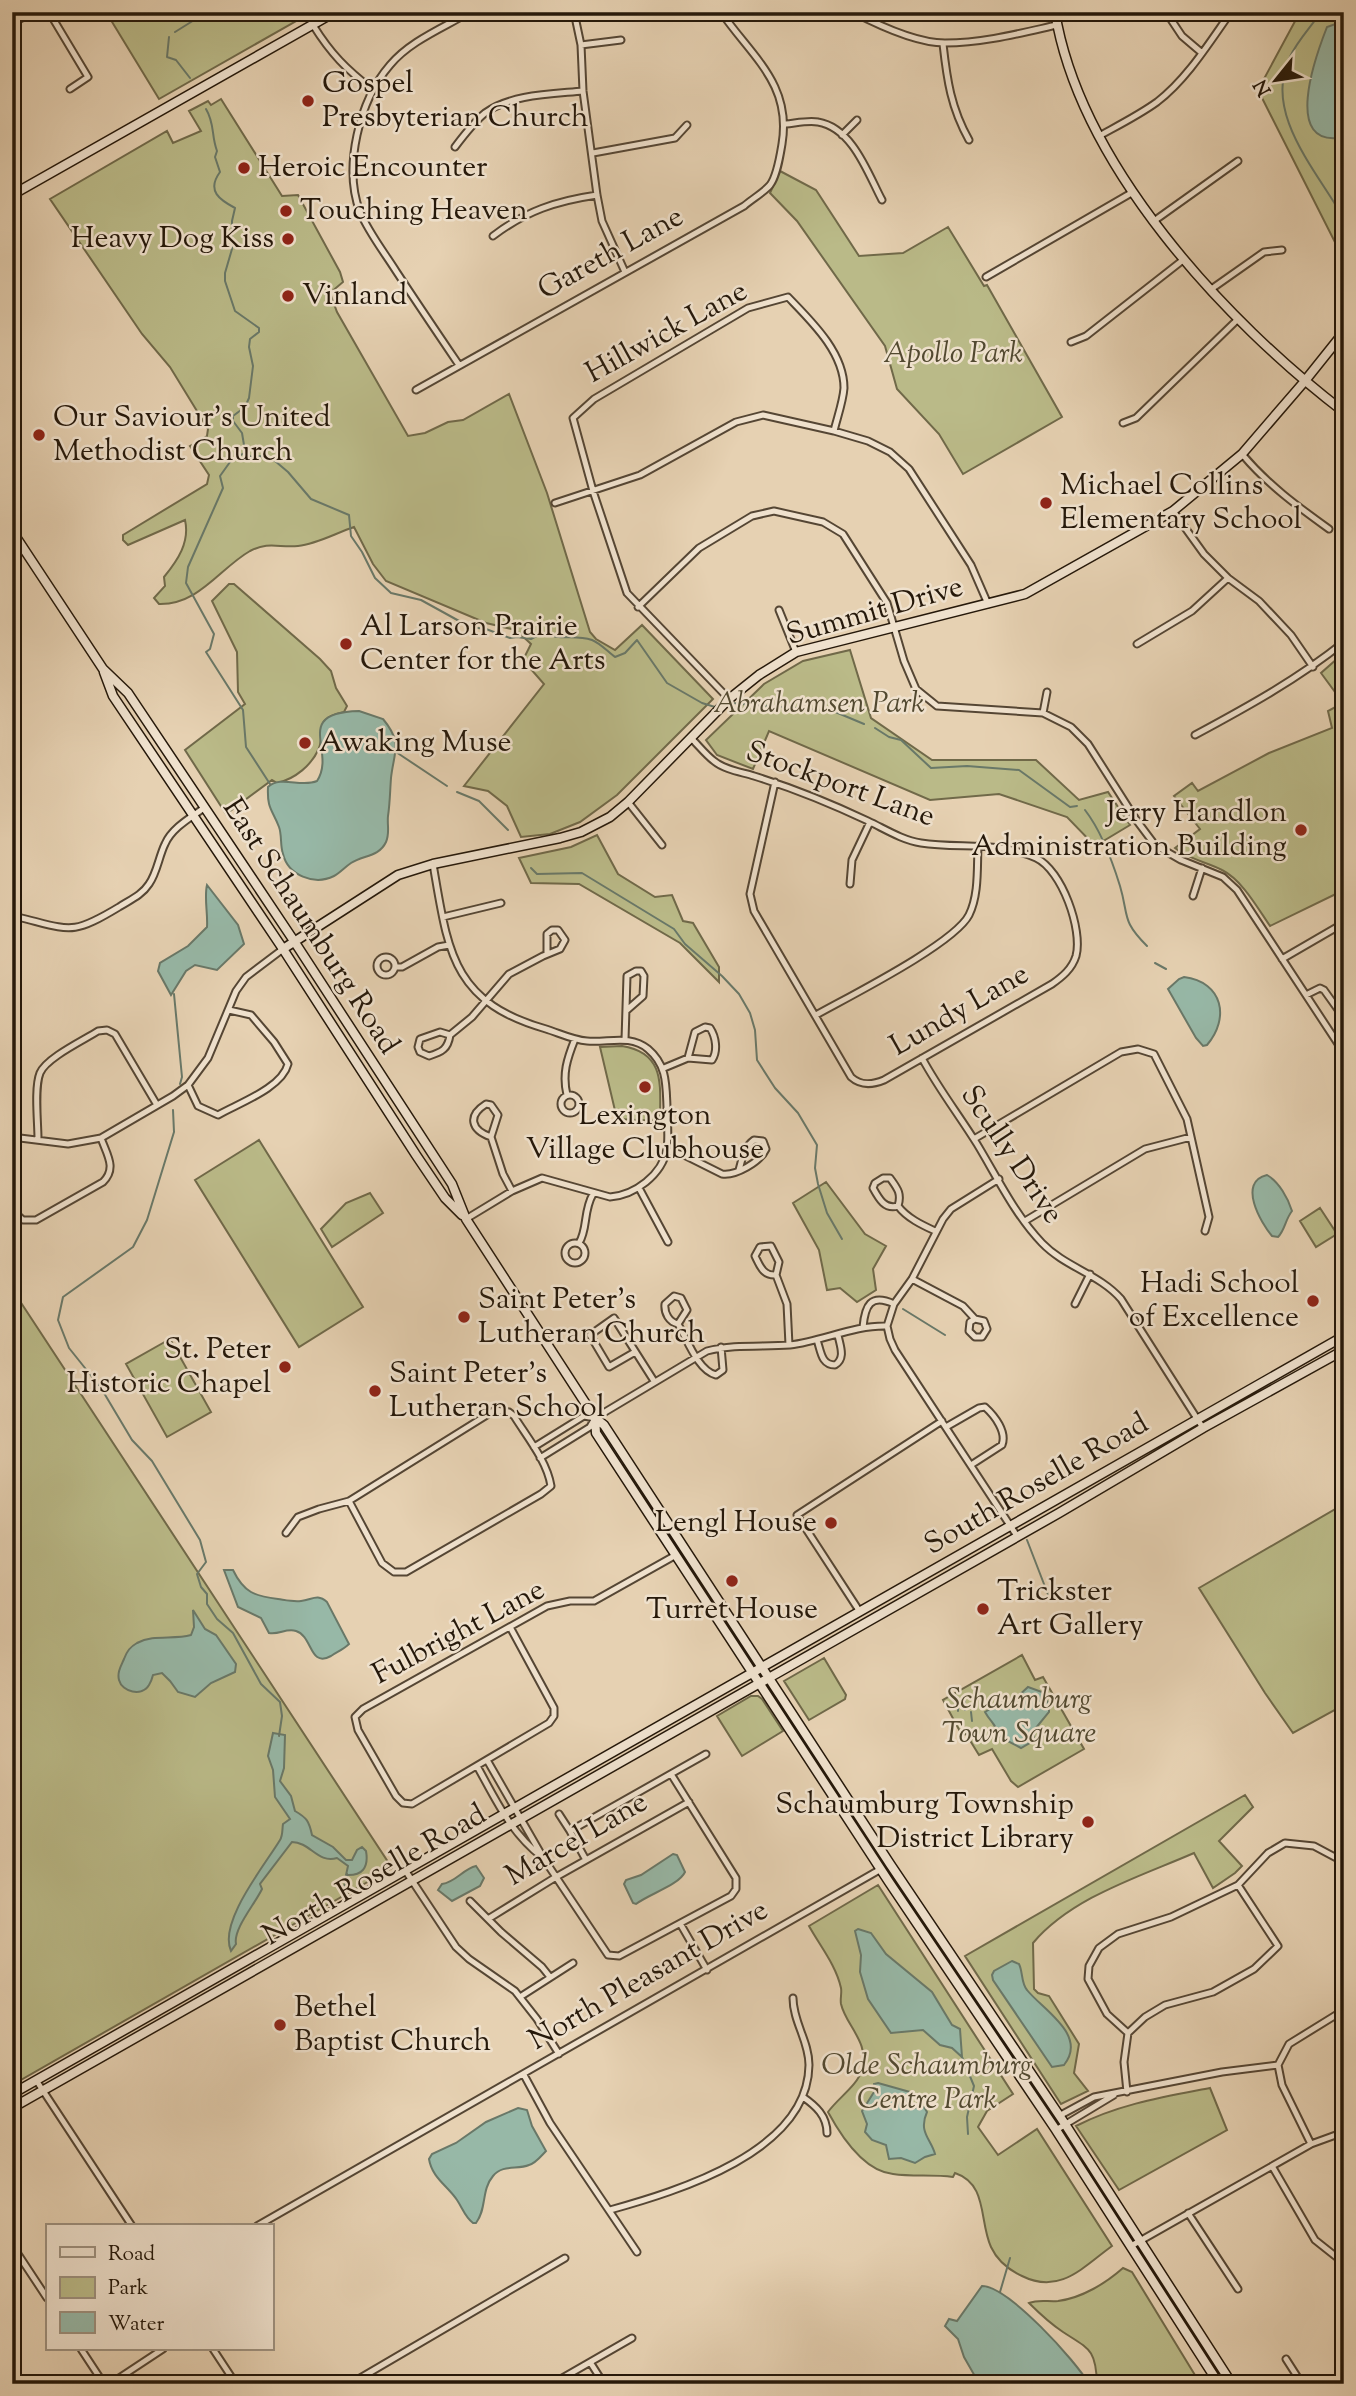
<svg xmlns="http://www.w3.org/2000/svg" width="1356" height="2396" font-family="'Sorts Mill Goudy',serif">
<style>
.green{fill:#baba88;stroke:#706949;stroke-width:2}
.water{fill:#97b8a7;stroke:#697868;stroke-width:2}
.lines{fill:none;stroke-linecap:round;stroke-linejoin:round}
.stream{stroke:#697868;stroke-width:2}
.street-casing{stroke:#554634;stroke-width:9}
.secondary-casing{stroke:#25180a;stroke-width:11}
.street{stroke:#efe1cd;stroke-width:5}
.secondary{stroke:#efe1cd;stroke-width:8}
.poi-dot{fill:#8f2418;stroke:#efe1cd;stroke-width:2.5}
.labels{text-anchor:middle;dominant-baseline:central;stroke-width:5;stroke-linejoin:round;paint-order:stroke}
.poi-label{font-size:30px;fill:#25180a;stroke:#efe1cd;text-anchor:start}
.street-label{font-size:30px;fill:#25180a;stroke:#efe1cd}
.park-label{font-size:30px;font-style:italic;fill:#524930;stroke:#efe1cd}
</style>
<rect width="100%" height="100%" fill="#e6d1b2"/>
<filter id="stains"><feTurbulence type="fractalNoise" baseFrequency=".00286" numOctaves="4"/><feColorMatrix values="0 0 0 0 .2 0 0 0 0 .09 0 0 0 0 .02 0 0 0 .5 -.17"/></filter>
<radialGradient id="worn" r=".72"><stop offset=".6" stop-color="#630" stop-opacity="0"/><stop offset="1" stop-color="#630" stop-opacity=".3"/></radialGradient>
<path class="green" d="M106,12H312L159,99Z
M1300,12H1333L1344,16V260L1258,90Z
M221,99L282,196L298,195L340,272L343,282L330,293L337,312L408,436L425,433L448,422L463,420L509,394L547,493L590,632L596,639L615,650L642,625L713,699L617,795L580,822L550,834L521,837L507,806L488,791L464,786L544,684L523,660L531,644L516,630L486,623L386,581L373,564L354,527C336,533 317,544 298,546C279,548 269,541 250,551C220,568 199,605 159,604L154,598L165,586L164,577C178,560 190,542 185,520L128,545L123,540V535L207,484L209,475L190,446L207,436L208,429L170,367L142,334L50,199L167,131L173,143L201,131L189,111L208,101L211,105Z
M780,171L816,190L859,256L903,253L948,227L984,286L987,285L1062,417L963,474L939,434L897,389L885,346L797,221L770,193Z
M229,584H234L320,659L331,671L336,688L347,706L344,712C312,719 326,729 319,748C312,765 295,779 277,783L272,780L226,814L185,750L245,704L238,692L237,652L212,601Z
M850,650L871,718L932,760H1036L1079,800L1108,792L1130,825L1095,846L1067,817L999,794L930,800L769,731L753,769L717,755L706,740L764,684L803,661Z
M1338,658L1344,666V890L1270,926C1257,907 1242,880 1222,870C1207,862 1188,859 1175,848L1200,829L1174,796L1192,783L1198,791L1269,753L1332,728L1328,711L1343,703L1321,673Z
M597,835L618,874L655,897L672,895L683,921L693,923L719,967V982L680,943L579,884L531,883L519,858L571,847Z
M622,1046C666,1053 660,1086 660,1121L617,1119L600,1047Z
M259,1140L363,1307L299,1347L195,1180Z
M826,1182L865,1234L886,1246L873,1269L876,1290L857,1302L840,1288L827,1290L819,1250L793,1203Z
M370,1193L383,1213L332,1247L321,1229L346,1203Z
M1320,1208L1337,1234L1316,1247L1300,1221Z
M12,1289L392,1868L12,2085Z
M170,1339L211,1412L167,1437L126,1364Z
M1344,1504V1705L1293,1733L1265,1693L1199,1588Z
M1022,1655L1035,1680L1043,1677L1084,1749L1018,1787L1011,1781L992,1749L979,1755L966,1734L962,1735L943,1700Z
M824,1658L846,1695L845,1699L809,1720L784,1681Z
M751,1696H758L762,1699L783,1731L742,1756L717,1716Z
M1245,1795L1253,1807L1219,1841L1242,1866L1235,1873L1213,1888L1194,1853C1139,1877 1072,1897 1033,1943L1034,1989L1038,1993L1049,1996L1079,2044L1074,2073L1088,2091L1061,2104L965,1956Z
M878,1885L1013,2094L987,2111L978,2127L998,2155L1037,2129L1112,2246C1083,2267 1060,2295 1022,2276C1009,2270 997,2260 991,2247C979,2221 988,2184 955,2173L953,2177C933,2174 913,2177 893,2174C864,2171 841,2136 828,2112C838,2098 857,2086 862,2070C870,2042 846,2026 841,2004C840,1999 842,1993 841,1988C836,1965 820,1946 809,1926Z
M1210,2088L1227,2130L1119,2190L1076,2126C1119,2104 1163,2097 1210,2088Z
M1123,2268L1132,2272L1198,2380L1188,2384H1097C1096,2349 1089,2349 1063,2332C1051,2324 1040,2314 1029,2303C1039,2299 1048,2302 1058,2301C1082,2298 1106,2283 1123,2268Z"/>
<path class="water" d="M1344,21V137C1281,150 1316,55 1327,27Z
M359,711L383,719C403,743 394,751 391,778C390,791 390,803 388,816C387,825 390,833 386,842C379,857 363,855 351,863C345,867 340,873 334,876C314,886 288,875 283,854C280,845 282,835 279,827C272,809 267,809 268,787C281,775 301,788 317,781C337,751 291,713 359,711Z
M207,885L238,925L244,944L217,970L195,965L186,971L171,995L158,971L160,963L188,946L207,927C208,914 204,897 207,885Z
M1184,977C1223,982 1230,1018 1207,1045L1203,1046L1196,1038L1168,989L1179,979Z
M1267,1175C1279,1182 1288,1198 1292,1211C1285,1220 1285,1230 1278,1237L1272,1236C1261,1223 1237,1182 1267,1175Z
M224,1570H233C244,1593 255,1596 278,1599C285,1600 293,1602 301,1601C312,1600 317,1593 327,1602L349,1644C344,1649 337,1652 331,1656C309,1668 313,1636 296,1631C286,1628 279,1635 269,1633L261,1618L238,1607Z
M193,1610L205,1629L216,1635L236,1664L235,1672L211,1683L195,1697L178,1692L170,1681L162,1673L153,1675C152,1679 151,1682 149,1685C142,1697 122,1692 119,1680C117,1672 121,1666 124,1659C127,1651 130,1647 137,1643C154,1634 173,1640 191,1635L194,1627Z
M1028,1687L1042,1692L1049,1704V1712L1035,1729L1033,1741L1021,1748L1000,1737C995,1722 991,1723 985,1712L1005,1700H1014Z
M273,1733L285,1735L284,1768L280,1781L291,1796L295,1811C307,1818 309,1821 312,1835L333,1847L346,1860H352L357,1850L362,1847L366,1851C369,1868 362,1876 346,1875L348,1866L337,1858C318,1864 310,1842 292,1842L260,1884L262,1889C255,1904 233,1929 236,1944L231,1951C218,1922 265,1865 280,1840C283,1835 282,1830 283,1824L290,1819L275,1797L273,1770L268,1756Z
M673,1854L677,1855L685,1872C679,1885 649,1894 636,1904L633,1903L624,1884L626,1880L641,1875Z
M476,1866L484,1878L480,1886L452,1901L438,1890L442,1884C456,1882 463,1869 476,1866Z
M858,1929L871,1933L886,1954L932,1992L952,2025L960,2029L962,2057L952,2048L940,2045L923,2030L891,2033L868,1999L860,1972L861,1955L855,1931Z
M1012,1961L1019,1964C1023,1972 1021,1983 1027,1990C1043,2010 1088,2035 1064,2065L1052,2067L993,1980L992,1975L994,1971Z
M878,2083L910,2092L908,2100L914,2108L924,2107L927,2112C918,2132 931,2139 935,2154L925,2157L915,2163L901,2158L889,2159L886,2145L872,2140L865,2132L867,2124L862,2111L874,2092V2084Z
M518,2108L527,2110L532,2126L546,2151C541,2156 536,2163 529,2165C517,2170 503,2164 493,2176C481,2190 487,2209 476,2223H473C465,2217 463,2209 457,2200C448,2186 432,2178 429,2159L432,2154L456,2143L486,2122Z
M982,2286C1008,2286 1076,2361 1089,2384H977L976,2378L964,2357L958,2339L945,2326L949,2319L957,2321Z"/>
<g class="lines">
<path class="stream" d="M1321,12C1311,27 1297,41 1290,57C1262,113 1318,172 1344,219
M175,32L207,12
M169,37L167,57L176,60L190,78
M206,109C215,124 211,135 217,151L215,157L220,172C206,191 220,200 235,208L232,221V249L225,273V281L235,311L259,328V332L250,339L249,347L253,366L249,398L245,407L233,416V421L242,433L245,451
M245,452L251,457L263,456L275,461L288,472L311,499L349,515L351,536L362,552L375,578L391,593L421,600L470,627L486,629L510,638L517,637L531,639L542,633C560,641 575,634 592,640C600,643 608,652 615,657L625,653L637,640L667,683L702,703L715,707
M244,453L230,462L220,476L223,488L188,567L186,583L214,634L210,649L206,652L243,710L246,747L270,784
M731,703L833,711L864,724
M875,728L889,737L901,740L931,768L967,766L1019,770L1070,807L1077,806
M396,752L447,786
M457,792L479,801L508,830
M1085,810C1102,832 1112,860 1120,886C1129,916 1121,920 1147,946
M531,868L537,874L582,873L674,929L685,944L722,976L739,994L750,1013L755,1030L757,1060L775,1088L798,1113L817,1145L815,1168L818,1184L827,1213L842,1239
M1155,963L1166,969
M174,994L182,1077L180,1084
M173,1110L174,1132L147,1220L133,1247L63,1297L58,1320L69,1348L101,1388L132,1440L152,1461L200,1540L206,1562L197,1574L201,1587L207,1594V1604L217,1619L233,1633L261,1684L280,1702L282,1716L279,1736
M903,1309L945,1335
M1027,1540L1049,1597
M958,1711V1704L961,1700L965,1701V1710
M971,1712L972,1721
M344,1887L347,1874
M962,2057L974,2086L967,2117L968,2134
M1000,2292L1010,2258"/>
<defs>
<path id="street" d="M49,12L88,77L70,89
M574,12L581,45L583,91L597,195L602,221L625,272
M853,12C878,25 917,43 945,43C983,43 1021,33 1057,25
M1166,12L1182,36L1202,53
M12,24L32,12
M313,25C331,54 346,69 373,90
M943,44C947,80 951,108 969,140
M581,45L621,40
M786,124C796,123 809,120 818,122C853,128 868,174 882,200
M842,135L857,120
M1099,136C1119,125 1139,115 1157,102C1187,79 1209,43 1231,12
M455,147C464,135 473,123 485,113C511,94 553,94 583,91
M593,153L675,138L687,125
M12,178L20,191
M1154,221L1238,161
M493,236C526,211 556,201 597,195
M986,277L1133,192
M1210,290L1264,252L1282,250
M1071,342L1086,336L1183,260
M459,365C438,334 417,303 396,271C384,252 369,233 360,212C343,167 359,101 390,65C410,41 443,28 470,12
M416,390L744,206C752,199 763,193 770,185C777,176 780,156 782,144C792,84 752,57 721,12
M1123,423L1136,418L1237,320
M1242,454C1267,484 1297,506 1329,529
M555,503L640,475L736,422L763,415L834,431L868,441L890,452L909,469L971,565L988,604
M1173,511L1204,554L1228,578L1259,601L1291,635L1313,667
M638,607L699,548L752,516L774,511L823,522L843,534L887,603L904,661L916,689L937,706L1043,713L1071,727L1088,744L1137,821L1155,845L1181,860L1223,877L1237,890L1344,1053
M779,610L796,652
M1137,644L1192,611L1228,578
M729,699L627,593L593,491L573,418L594,399L748,308L788,297C811,321 844,352 844,388C843,402 837,418 834,431
M1043,713L1047,692
M1195,735C1247,707 1298,679 1344,642
M692,739C699,746 706,755 714,761C725,770 741,772 754,776C793,788 830,803 868,821C885,829 902,840 921,843C959,849 1000,841 1036,858C1062,870 1083,930 1076,956C1072,969 1062,977 1052,984L884,1080C872,1085 861,1086 851,1077L754,911L750,894L775,782
M628,802L662,845
M433,864C448,950 451,1002 546,1029C559,1033 573,1040 587,1041C608,1043 630,1034 648,1049C667,1065 666,1084 667,1107C667,1121 669,1136 667,1149C662,1175 635,1195 610,1197L542,1178L512,1191L466,1219
M850,884L852,860L870,822
M1343,895H1344
M1193,896L1202,868
M443,917L501,903
M12,919L18,917C71,930 71,936 119,907C130,900 142,895 149,884C157,873 159,856 165,844C172,828 190,818 204,808
M377 966a9 9 0 1 1 18 0a9 9 0 1 1-18 0Z
M1282,959L1344,923
M396,967H402L438,947L449,945
M1306,995L1320,988L1324,990L1344,1018
M816,1015C848,997 954,944 969,915C979,895 977,868 978,846
M440,1032L450,1035C448,1049 442,1052 429,1056L420,1052L418,1047L420,1039Z
M450,1035L472,1017L509,974L543,956L560,949L565,940L558,930H552L547,934V954
M625,1040L627,976L636,971H641L644,976L643,996L627,1010
M922,1058C938,1088 959,1115 977,1144C997,1177 1015,1215 1042,1243C1065,1267 1099,1274 1121,1299L1203,1428
M664,1068L688,1058L712,1060C718,1051 716,1037 710,1028L705,1027L695,1032L688,1058
M188,1085L198,1106L218,1115C239,1103 282,1088 288,1064L274,1042L251,1015L229,1010
M561 1104a9 9 0 1 1 18 0a9 9 0 1 1-18 0Z
M567,1095C562,1074 567,1059 575,1039
M486,1104L491,1105L498,1115L491,1137C471,1130 467,1116 486,1104Z
M12,1137L68,1144L101,1138L173,1096L188,1085L208,1058L236,991L246,977L283,949
M491,1137L503,1174L512,1191
M38,1139C38,1122 34,1088 40,1073C46,1058 84,1040 98,1031L107,1030L115,1034L157,1105
M974,1139L1121,1052L1138,1049L1154,1054L1187,1119L1209,1217L1205,1231
M667,1151L684,1155L722,1174C736,1176 760,1162 766,1149L763,1141L754,1140C744,1147 742,1159 739,1170
M883,1178H890C897,1188 902,1193 898,1206C885,1210 879,1199 873,1188L875,1183Z
M639,1188L668,1242
M898,1206C907,1218 922,1225 935,1231
M12,1210L23,1220H36L103,1182C117,1168 107,1155 101,1138
M1025,1221L1145,1149L1191,1137
M579,1243C588,1229 583,1211 593,1194
M565 1253a10 10 0 1 1 20 0a10 10 0 1 1-20 0Z
M776,1275C763,1276 760,1266 755,1256L760,1247L771,1246L779,1262L776,1275L787,1304L789,1345
M912,1279L963,1306L975,1319L984,1321L987,1329L982,1337H975L969,1331L970,1322L975,1319
M1075,1304L1090,1274
M678,1324L687,1310L681,1298L674,1296L665,1304C664,1313 669,1322 678,1324C687,1339 698,1371 716,1375L723,1370L721,1347
M887,1326L890,1339L895,1350L1017,1536
M863,1327C865,1306 870,1293 894,1304
M817,1340C821,1351 821,1365 835,1365C846,1358 840,1346 838,1335
M635,1352L609,1367L590,1335L614,1318L654,1381
M946,1427L979,1408L985,1407C995,1416 1007,1432 1002,1445L971,1465
M534,1447L584,1416L595,1418
M540,1458L590,1427L595,1418L707,1351C734,1344 762,1347 790,1345C823,1341 854,1325 887,1326L894,1304L912,1279L943,1219L951,1209L999,1179
M286,1533L298,1517L319,1509L349,1501L495,1410L509,1412L514,1416C527,1437 547,1461 551,1486L541,1494L406,1572H394L382,1563L349,1501
M860,1612L797,1515L942,1421
M510,1627L554,1708V1716L549,1723L412,1804L403,1803L396,1796L358,1730L355,1717L363,1709L547,1606L570,1601H594L676,1555
M487,1760L544,1859L608,1955L619,1956L731,1896L736,1889V1878L671,1774
M477,1766C496,1800 510,1832 542,1857
M559,1814L570,1831
M586,1860L570,1831L706,1754
M405,1870L456,1947L469,1959L515,1991L537,2019L559,2054
M470,1901L501,1932L542,1967L550,1977
M488,1919L556,1877L689,1802
M681,1925L707,1970
M520,1997L573,1963
M1128,2033L1145,2017L1165,2005L1213,1992L1254,1969L1278,1946L1238,1885
M1278,2065L1282,2085L1311,2144
M524,2075L550,2123L637,2252
M36,2080L132,2226
M1127,2092L1124,2062L1128,2033L1107,2014L1088,1979L1089,1966L1099,1948L1118,1934L1171,1917L1238,1885L1268,1853L1285,1843L1314,1846L1344,1862
M803,2097C816,2106 827,2116 827,2133
M1059,2116L1094,2097L1222,2072L1278,2065L1289,2044L1344,2010
M1056,2130L1114,2095
M1272,2166L1315,2240L1344,2263
M610,2210C678,2191 808,2152 809,2065C809,2041 793,2022 793,1998
M1188,2213L1238,2289
M257,2226L881,1869
M12,2245L47,2298
M1131,2246L1311,2144L1344,2132
M81,2349L104,2384
M213,2349L236,2384
M1286,2359L1302,2384
M590,2362L604,2384
M110,2384L163,2349
M350,2384L565,2258
M552,2384L632,2338"/>
<path id="secondary" d="M1055,12C1080,165 1225,321 1344,412
M12,195L335,12
M12,531L103,669L128,693L294,941L452,1184L466,1219L595,1418L604,1425L890,1864L1065,2124L1232,2384
M104,672L113,696L283,949L416,1155L445,1198L462,1215
M283,949L398,875L433,864L560,838L581,832L610,817L628,802L729,699L759,675L796,652L1025,594L1173,511L1242,454L1304,382L1344,332
M595,1418L596,1433L889,1882L1056,2130L1219,2384
M12,2094L1344,1336
M12,2108L1059,1513L1203,1428L1344,1350"/>
</defs>
<use href="#street" class="street-casing"/>
<use href="#secondary" class="secondary-casing"/>
<use href="#street" class="street"/>
<use href="#secondary" class="secondary"/>
</g>
<g class="poi-dot">
<circle cx="308" cy="101" r="7"/>
<circle cx="244" cy="168" r="7"/>
<circle cx="286" cy="211" r="7"/>
<circle cx="288" cy="239" r="7"/>
<circle cx="288" cy="296" r="7"/>
<circle cx="39" cy="435" r="7"/>
<circle cx="1046" cy="503" r="7"/>
<circle cx="346" cy="644" r="7"/>
<circle cx="305" cy="743" r="7"/>
<circle cx="1301" cy="830" r="7"/>
<circle cx="645" cy="1087" r="7"/>
<circle cx="1313" cy="1301" r="7"/>
<circle cx="464" cy="1317" r="7"/>
<circle cx="285" cy="1367" r="7"/>
<circle cx="375" cy="1391" r="7"/>
<circle cx="831" cy="1523" r="7"/>
<circle cx="732" cy="1581" r="7"/>
<circle cx="983" cy="1609" r="7"/>
<circle cx="1088" cy="1822" r="7"/>
<circle cx="280" cy="2025" r="7"/>
</g>
<g class="labels">
<g class="poi-label">
<text x="322" y="84">Gospel<tspan x="322" dy="34">Presbyterian Church</tspan></text>
<text x="258" y="168">Heroic Encounter</text>
<text x="300" y="211">Touching Heaven</text>
<text x="274" y="239" text-anchor="end">Heavy Dog Kiss</text>
<text x="302" y="296">Vinland</text>
<text x="53" y="418">Our Saviour's United<tspan x="53" dy="34">Methodist Church</tspan></text>
<text x="1060" y="486">Michael Collins<tspan x="1060" dy="34">Elementary School</tspan></text>
<text x="360" y="627">Al Larson Prairie<tspan x="360" dy="34">Center for the Arts</tspan></text>
<text x="319" y="743">Awaking Muse</text>
<text x="1287" y="813" text-anchor="end">Jerry Handlon<tspan x="1287" dy="34">Administration Building</tspan></text>
<text x="645" y="1116" text-anchor="middle">Lexington<tspan x="645" dy="34">Village Clubhouse</tspan></text>
<text x="1299" y="1284" text-anchor="end">Hadi School<tspan x="1299" dy="34">of Excellence</tspan></text>
<text x="478" y="1300">Saint Peter's<tspan x="478" dy="34">Lutheran Church</tspan></text>
<text x="271" y="1350" text-anchor="end">St. Peter<tspan x="271" dy="34">Historic Chapel</tspan></text>
<text x="389" y="1374">Saint Peter's<tspan x="389" dy="34">Lutheran School</tspan></text>
<text x="817" y="1523" text-anchor="end">Lengl House</text>
<text x="997" y="1592">Trickster<tspan x="997" dy="34">Art Gallery</tspan></text>
<text x="732" y="1610" text-anchor="middle">Turret House</text>
<text x="1074" y="1805" text-anchor="end">Schaumburg Township<tspan x="1074" dy="34">District Library</tspan></text>
<text x="294" y="2008">Bethel<tspan x="294" dy="34">Baptist Church</tspan></text>
</g>
<g class="street-label">
<text transform="translate(611 254) rotate(-29)">Gareth Lane</text>
<text transform="translate(667 333) rotate(-29)">Hillwick Lane</text>
<text transform="translate(875 612) rotate(-16)">Summit Drive</text>
<text transform="translate(840 785) rotate(20)">Stockport Lane</text>
<text transform="translate(310 927) rotate(57)">East Schaumburg Road</text>
<text transform="translate(960 1011) rotate(-30)">Lundy Lane</text>
<text transform="translate(1011 1155) rotate(56)">Scully Drive</text>
<text transform="translate(1037 1485) rotate(-30)">South Roselle Road</text>
<text transform="translate(459 1633) rotate(-28)">Fulbright Lane</text>
<text transform="translate(577 1840) rotate(-30)">Marcel Lane</text>
<text transform="translate(375 1876) rotate(-30)">North Roselle Road</text>
<text transform="translate(649 1976) rotate(-30)">North Pleasant Drive</text>
</g>
<g class="park-label">
<text x="953" y="354">Apollo Park</text>
<text x="819" y="704">Abrahamsen Park</text>
<text x="1019" y="1700">Schaumburg<tspan x="1019" dy="34">Town Square</tspan></text>
<text x="927" y="2066">Olde Schaumburg<tspan x="927" dy="34">Centre Park</tspan></text>
</g>
</g>
<rect width="1356" height="2396" fill="none" stroke="#e6d1b2" stroke-width="42"/>
<rect x="14" y="14" width="1328" height="2368" fill="none" stroke="#25180a" stroke-width="3.5"/>
<rect x="21" y="21" width="1314" height="2354" fill="none" stroke="#25180a" stroke-width="2"/>
<rect x="46" y="2224" width="228" height="126" fill="#efe1cd" stroke="#9e917f" stroke-width="2"/>
<rect x="60" y="2247" width="35" height="10" fill="#efe1cd" stroke="#9e917f" stroke-width="2"/>
<text x="108" y="2260" font-size="21" fill="#25180a">Road</text>
<rect x="60" y="2277" width="35" height="21" fill="#baba88" stroke="#9e917f" stroke-width="2"/>
<text x="108" y="2294" font-size="21" fill="#25180a">Park</text>
<rect x="60" y="2312" width="35" height="21" fill="#97b8a7" stroke="#9e917f" stroke-width="2"/>
<text x="108" y="2330" font-size="21" fill="#25180a">Water</text>
<g transform="translate(1276 80) rotate(240)" stroke="#efe1cd" stroke-width="5" paint-order="stroke">
<path d="M0-5L12 26L0 18L-12 26Z" fill="#25180a"/>
<text y="-10" font-size="19" font-weight="bold" text-anchor="middle" fill="#25180a">N</text>
</g>
<rect width="100%" height="100%" filter="url(#stains)"/>
<rect width="100%" height="100%" fill="url(#worn)"/>
</svg>
